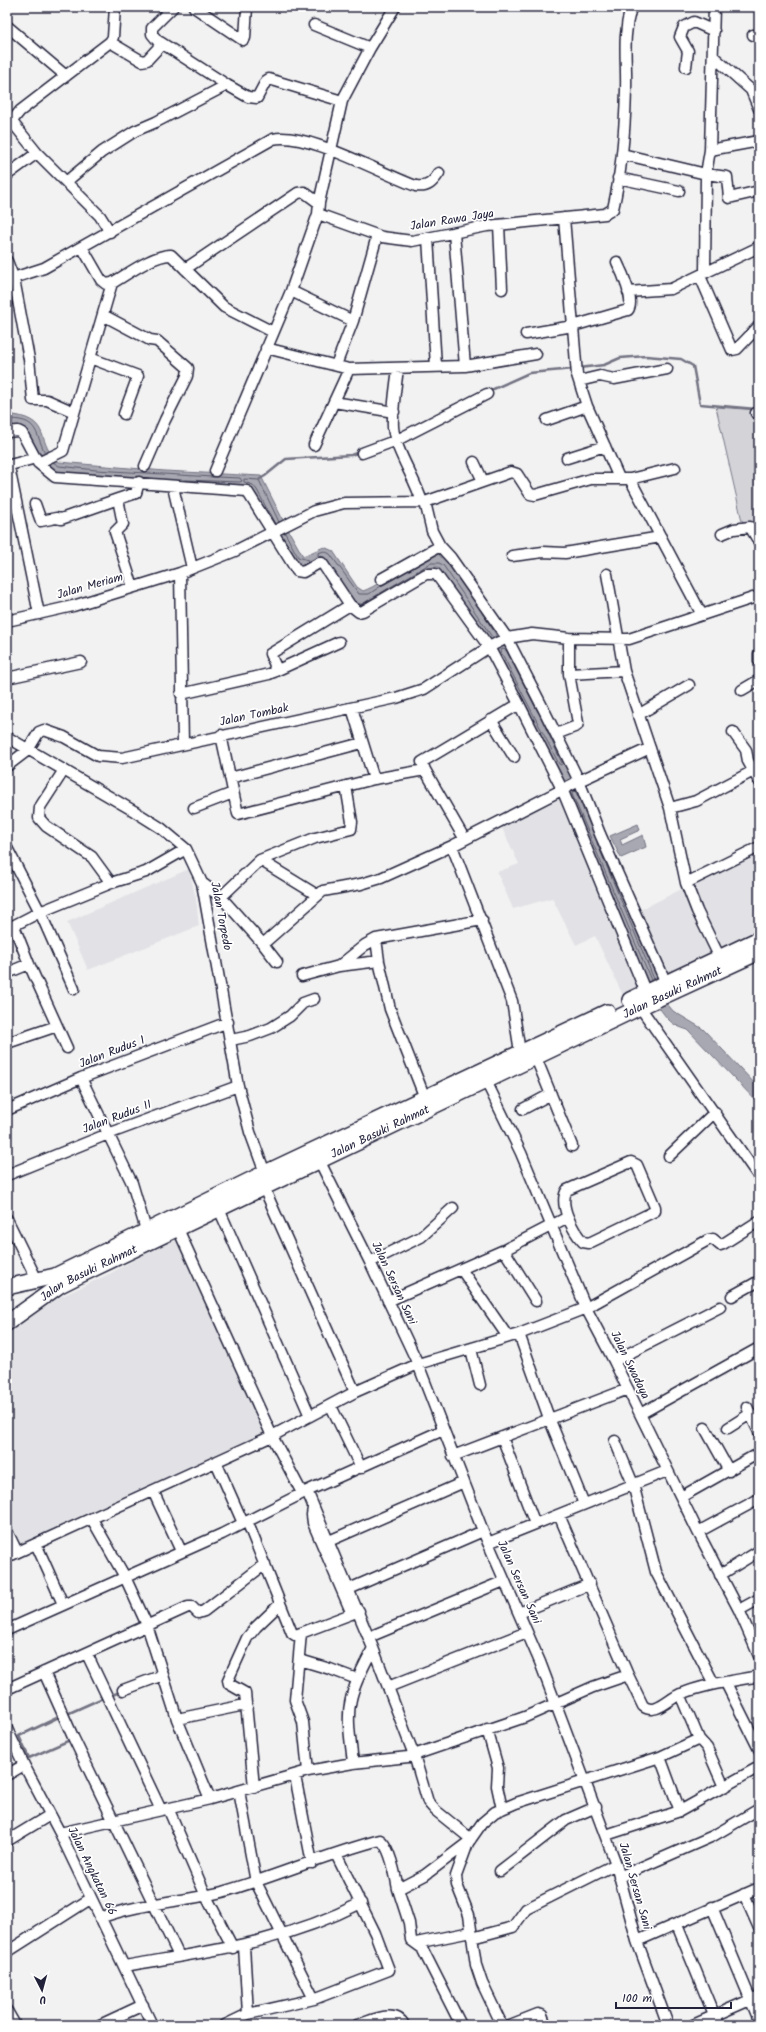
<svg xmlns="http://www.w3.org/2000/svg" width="766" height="2032" font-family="Kalam,sans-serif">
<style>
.built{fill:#e2e2e6}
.green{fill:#d3d3d8;stroke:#7a7a8a}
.water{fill:#a8a8b2;stroke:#727282}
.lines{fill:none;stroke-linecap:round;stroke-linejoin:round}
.shore{stroke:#58586b;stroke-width:1}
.stream{stroke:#727282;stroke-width:2.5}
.minor-casing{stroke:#22223b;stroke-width:13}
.highway-casing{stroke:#22223b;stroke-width:18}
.minor{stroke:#fff;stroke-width:10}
.highway{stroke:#fff;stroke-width:15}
.labels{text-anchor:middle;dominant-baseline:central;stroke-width:3.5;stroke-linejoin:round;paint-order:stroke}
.street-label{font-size:12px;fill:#22223b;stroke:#fff}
</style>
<rect width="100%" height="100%" fill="#f2f2f3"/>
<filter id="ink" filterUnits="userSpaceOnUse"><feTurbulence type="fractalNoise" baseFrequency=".025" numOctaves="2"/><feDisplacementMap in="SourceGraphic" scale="8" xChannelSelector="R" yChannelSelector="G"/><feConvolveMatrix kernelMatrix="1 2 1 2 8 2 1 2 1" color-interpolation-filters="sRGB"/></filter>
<g filter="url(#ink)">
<path class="built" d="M561,794L644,991L625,1000L595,936L576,945L552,898L513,909L497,872L519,864L500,824Z
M759,850V934L667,980L638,911Z
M189,869L196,899L199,926L88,970L67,922Z
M176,1236L268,1433L18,1545L7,1521V1322L111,1273Z"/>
<path class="green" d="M716,407L759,410V533L755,526L742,521Z"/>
<path class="water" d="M14,415C53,421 35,444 59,462L165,471L261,476L285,524L274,531L254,492L247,487L57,476L46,468L26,431L7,430V416Z
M286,526L303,556L324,547L333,551L357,587L363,591C387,583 418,549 443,552L503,638L491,643L438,567H433L363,607L358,608L325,563L301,570L275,533Z
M507,643L575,780L565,786L495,648Z
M577,784L660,982L649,986L566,790Z
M638,824L640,830L620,839L622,845L643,835L646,847L621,858L610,836Z
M665,1001L673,1011L703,1029L759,1088V1104L688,1030C671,1025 668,1020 658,1006Z"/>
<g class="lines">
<path class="shore" d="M7,419C38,419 34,430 45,453
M53,462L59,466L96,470L213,477
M185,480L240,482L242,481L240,478L216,477
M275,524L257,490L253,485L244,482V479L259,480L279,522
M285,533L298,557L308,560L307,563L301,566
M324,557L318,556V553L324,551L330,554L359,594H369L384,584
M358,604H362L431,563H439L443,565L492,637H496V634L482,613
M538,712L506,650L502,649L501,652L559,764L561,765L562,763L539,713
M592,829L576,792L573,791L572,794L651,980
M597,843L654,979"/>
<path class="stream" d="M579,368L604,365L620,358L646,356L681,359L693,366L700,404L756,409
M489,391L529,373L574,369
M260,479L265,476L286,459L351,455L359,452
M110,1696L122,1691
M67,1714L105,1697
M61,1716L19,1736L29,1758L70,1740
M11,1767L16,1763"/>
<defs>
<path id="minor" d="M194,7L243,40L245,38L247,7
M395,7L370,48L342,101L319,203L318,214L382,237L412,241L487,226L605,214L613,209C622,170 625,129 626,90C627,59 622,38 631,7
M314,25L370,48
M7,26L66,76
M753,35H759
M110,42L142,61L147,60L161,45L152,34V28L173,7
M160,42L227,85
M714,57L751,90L759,109
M686,67L688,51L680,37L684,27L694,22L714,31
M8,117L37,153L100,216L110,232
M12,121L20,111L110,42L113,37L115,7
M710,150L759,141
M622,154L706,174L727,177L729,198L759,191
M7,175L37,153
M618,178L679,191
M67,181L102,152L135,131L156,122L227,85L248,97L257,98L266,81L269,79L342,101
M564,218L577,375L587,406L619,478
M499,225L502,289
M454,233L465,366
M428,238L436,366
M82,247L101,280L106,284L112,283
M7,261L14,279L29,359L33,400H47L74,412
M185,269L298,193L304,192L319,203
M705,273L706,174L710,150L714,7
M700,276L732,350L737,349L759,326
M7,280L44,268L273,139C306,131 382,174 416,186C428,188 433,182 439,173
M291,291L353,321
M628,292L671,289L759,247
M103,315L150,340L157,341L188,368L187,376L165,420L145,466
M526,334L573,326L628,310C635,301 622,272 617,262
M266,348L349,369L465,366L536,354
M90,358L138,376L124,414
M336,365L353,321L377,236
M398,368C396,386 392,408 393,427C395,450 415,478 422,502
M579,381L600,376L614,379L667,369
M334,402L394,412
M756,413L759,414
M547,420L587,406
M7,432L18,431L22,433L38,463L55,477L247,491L297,571L303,572L319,563H322L350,605L359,612L363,611L426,574H436L489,647L519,704L562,789L646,993
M314,445L349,369
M362,453L397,440L487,394
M567,458L605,446
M474,462L483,481
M38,463L63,451L112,283C126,275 155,254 171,255L224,307L273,332
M7,469L10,465L36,458
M7,470L10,472L39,614
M215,471L291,291L318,214
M630,479L702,615
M173,487L192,568
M425,502L432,531L440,546L451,558L507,638L545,712L579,781L600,834L666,983
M35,504L41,521L56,518L61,519L118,499
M722,534L734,529L750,527L759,542
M512,556L543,552L565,553L661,537
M180,573L183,744
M607,574L624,671L670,808L686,883L697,911L720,958
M381,579L440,546
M133,587L115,532L123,524L118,499L136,493L139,482
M7,621L73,606L180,573L235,551L314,511L344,503L425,502L511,472L517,474L530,494L535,495L591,479H630L675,468
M759,654V661
M274,672L275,665L270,654L350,605
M569,674L624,671
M7,678L81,662
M742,690L759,680
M181,694L269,674L339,642
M638,715L689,685
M491,720L514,757
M733,732L746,750L748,761L759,781
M556,734L577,726L578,723L569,674V638
M221,735L238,814L374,779L352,708
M7,737L134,811L161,828L186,849L202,883L238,1086L250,1132L265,1173
M7,766L28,750L39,732L44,730L64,737L98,756L122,758L396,698L424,689L489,647L507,638L532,634L569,638L629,639L759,596
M64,770L40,807L39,818L46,826L92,857L111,883
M425,770L464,838
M230,778L362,743
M374,779L425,770L422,762L519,704
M194,808L233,793
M670,808L696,801L759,768
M452,846L512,1001L520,1052
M7,848L40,912L74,989
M260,860L317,895
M202,883L221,897L263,944
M686,883L759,847
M221,897L260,860L315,838L351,829L352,822L346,786
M14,926L29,964L67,1048
M7,929L40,912L111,883L146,872L186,849
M376,939L379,961L390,1009L425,1098
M277,962L263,944L323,891L361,884L381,878L452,846L579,781L650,748
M339,966L365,945L376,939L482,920
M7,973L29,964
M302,976L339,966L379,961
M640,1007L759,1177
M231,1040L250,1036L271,1028L290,1016L303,1003L314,999
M7,1043L57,1026
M536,1058L572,1146
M81,1078L132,1183L146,1230
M486,1081L521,1153L586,1308L614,1361L698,1532L739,1610L759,1656
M523,1109L551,1094
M7,1110L81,1078L228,1022
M669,1156L715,1112
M319,1160L370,1262L418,1364L483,1531L540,1662L616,1864L637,1941L668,2025
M631,1162L637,1165L655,1207V1211L589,1243L583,1242C573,1231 558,1204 567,1190Z
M7,1175L108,1134L238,1086
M264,1188L355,1392
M219,1209L310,1416
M7,1219L37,1280
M178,1229L272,1436L302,1493
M504,1250L536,1301
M370,1262L421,1237L453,1208
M461,1269L508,1337
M732,1296L759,1281
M388,1301L504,1250L568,1217
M519,1334L549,1418L584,1504
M471,1349L480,1385
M614,1361L720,1307
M331,1406L361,1468
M747,1407L759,1432
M640,1414L759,1348
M705,1428L729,1471
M728,1428L750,1414
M502,1437L535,1524
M615,1441L633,1484L656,1572L714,1684
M453,1456L628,1389
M216,1462L243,1523
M153,1491L181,1551
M307,1491L373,1648L414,1755L428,1802L435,1810L471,1839
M681,1497L759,1453
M313,1508L312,1515L313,1523L352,1614
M559,1515L628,1675L643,1706C656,1716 669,1698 681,1694C705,1684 733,1681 759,1676
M92,1519L125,1577L147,1625L177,1719L210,1799
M247,1521L292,1633L295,1635L301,1633L359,1611
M7,1531L17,1552
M698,1532L759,1499
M329,1541L464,1482
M488,1543L667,1471
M36,1544L63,1604
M7,1557L272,1436L355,1392L418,1364L519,1334L586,1308L708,1240L713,1239L720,1245L723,1244L759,1221
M720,1575L759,1551
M349,1589L483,1531
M739,1610L759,1599
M519,1613L590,1584
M7,1630L222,1534L307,1491L443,1430
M301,1633L295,1700L303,1722L308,1771
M369,1637L504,1581
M87,1654L161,1810
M300,1660L330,1669L357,1679
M44,1672L73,1737L179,1956
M726,1683L759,1749
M388,1687L527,1632
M7,1689L188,1607H192L198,1613L204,1611L265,1564
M123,1690L163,1675
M680,1694L699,1739L707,1748L724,1787
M177,1719L240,1706L247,1707
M7,1729L24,1765L60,1833L152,2025
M487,1729L498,1768L497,1786L502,1809
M660,1757L680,1811
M353,1763C351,1742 346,1719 351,1699C355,1681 365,1664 373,1648
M7,1775L24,1765
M295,1776L312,1863
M254,1787L245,1693L229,1684L228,1680L247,1638L256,1627L280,1604
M239,1791L256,1882L314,1999
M168,1808L206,1896L233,1948
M60,1833L210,1799L308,1771L353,1763L408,1757L525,1717L593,1687L628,1675
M606,1835L680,1811L759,1767
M7,1841L50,1815
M500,1871L566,1820L596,1807
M619,1877L713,1836L759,1809
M744,1894L759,1928
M712,1907L759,2020
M100,1918C139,1903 182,1902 222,1892C275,1877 326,1854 380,1840C390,1846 396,1878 398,1889
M677,1925L718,2025
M472,1938L513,1927L526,1909L616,1864
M637,1941L759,1888
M416,1943L471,1932
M244,1946L248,2014
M7,1952L90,1899
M125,1966C209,1951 283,1943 361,1903
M7,2011L15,2025
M100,2025L143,2005
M225,2025L248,2014L314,1999L389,1970L375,1933L336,1854
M357,2025C371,2021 396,2008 404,2025
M461,2025L422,1948L411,1940L409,1923L398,1889L425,1875L466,1844
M502,2025L482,1983L476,1965L469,1915L457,1885L456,1876L468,1843L482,1823L495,1812L516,1803L660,1757L699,1739
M510,2025L538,2014L542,2015L546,2025
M693,2025L759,1996"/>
<g id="highway">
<path d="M630,1000L759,939"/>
<path d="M7,1287L55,1276L265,1173L607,1012"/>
<path id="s1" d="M7,1323L60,1285L78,1276L640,1007L759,952"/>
</g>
</defs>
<use href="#minor" class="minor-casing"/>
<use href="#highway" class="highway-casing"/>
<use href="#minor" class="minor"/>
<use href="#highway" class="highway"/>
</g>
</g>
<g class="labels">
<g class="street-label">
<text transform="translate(452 220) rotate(-9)">Jalan Rawa Jaya</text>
<text transform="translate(90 586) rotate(-16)">Jalan Meriam</text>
<text transform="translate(254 715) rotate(-12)">Jalan Tombak</text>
<text transform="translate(221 916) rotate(79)">Jalan Torpedo</text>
<text stroke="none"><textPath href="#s1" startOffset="744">Jalan Basuki Rahmat</textPath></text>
<text transform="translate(112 1052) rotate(-21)">Jalan Rudus 1</text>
<text transform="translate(117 1117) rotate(-21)">Jalan Rudus II</text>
<text stroke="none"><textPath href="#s1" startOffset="420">Jalan Basuki Rahmat</textPath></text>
<text stroke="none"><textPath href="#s1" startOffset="96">Jalan Basuki Rahmat</textPath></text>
<text transform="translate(394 1283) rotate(65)">Jalan Sersan Sani</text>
<text transform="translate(630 1365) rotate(64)">Jalan Swadaya</text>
<text transform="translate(519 1582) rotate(66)">Jalan Sersan Sani</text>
<text transform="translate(92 1871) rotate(64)">Jalan Angkatan 66</text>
<text transform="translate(635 1886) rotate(74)">Jalan Sersan Sani</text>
</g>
</g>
<rect width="766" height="2032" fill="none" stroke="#fff" stroke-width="24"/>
<rect x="12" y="12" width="742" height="2008" fill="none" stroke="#22223b" stroke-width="1.5" filter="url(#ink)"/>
<g transform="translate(42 1990) rotate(174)" stroke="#ffffff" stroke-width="3" paint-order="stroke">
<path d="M0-3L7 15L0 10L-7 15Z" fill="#22223b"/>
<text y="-6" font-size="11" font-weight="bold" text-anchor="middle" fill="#22223b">U</text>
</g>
<path d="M616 2002v6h115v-6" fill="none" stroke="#22223b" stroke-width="2"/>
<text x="622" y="2002" font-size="12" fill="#22223b" stroke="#ffffff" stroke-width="3" paint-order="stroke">100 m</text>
</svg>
